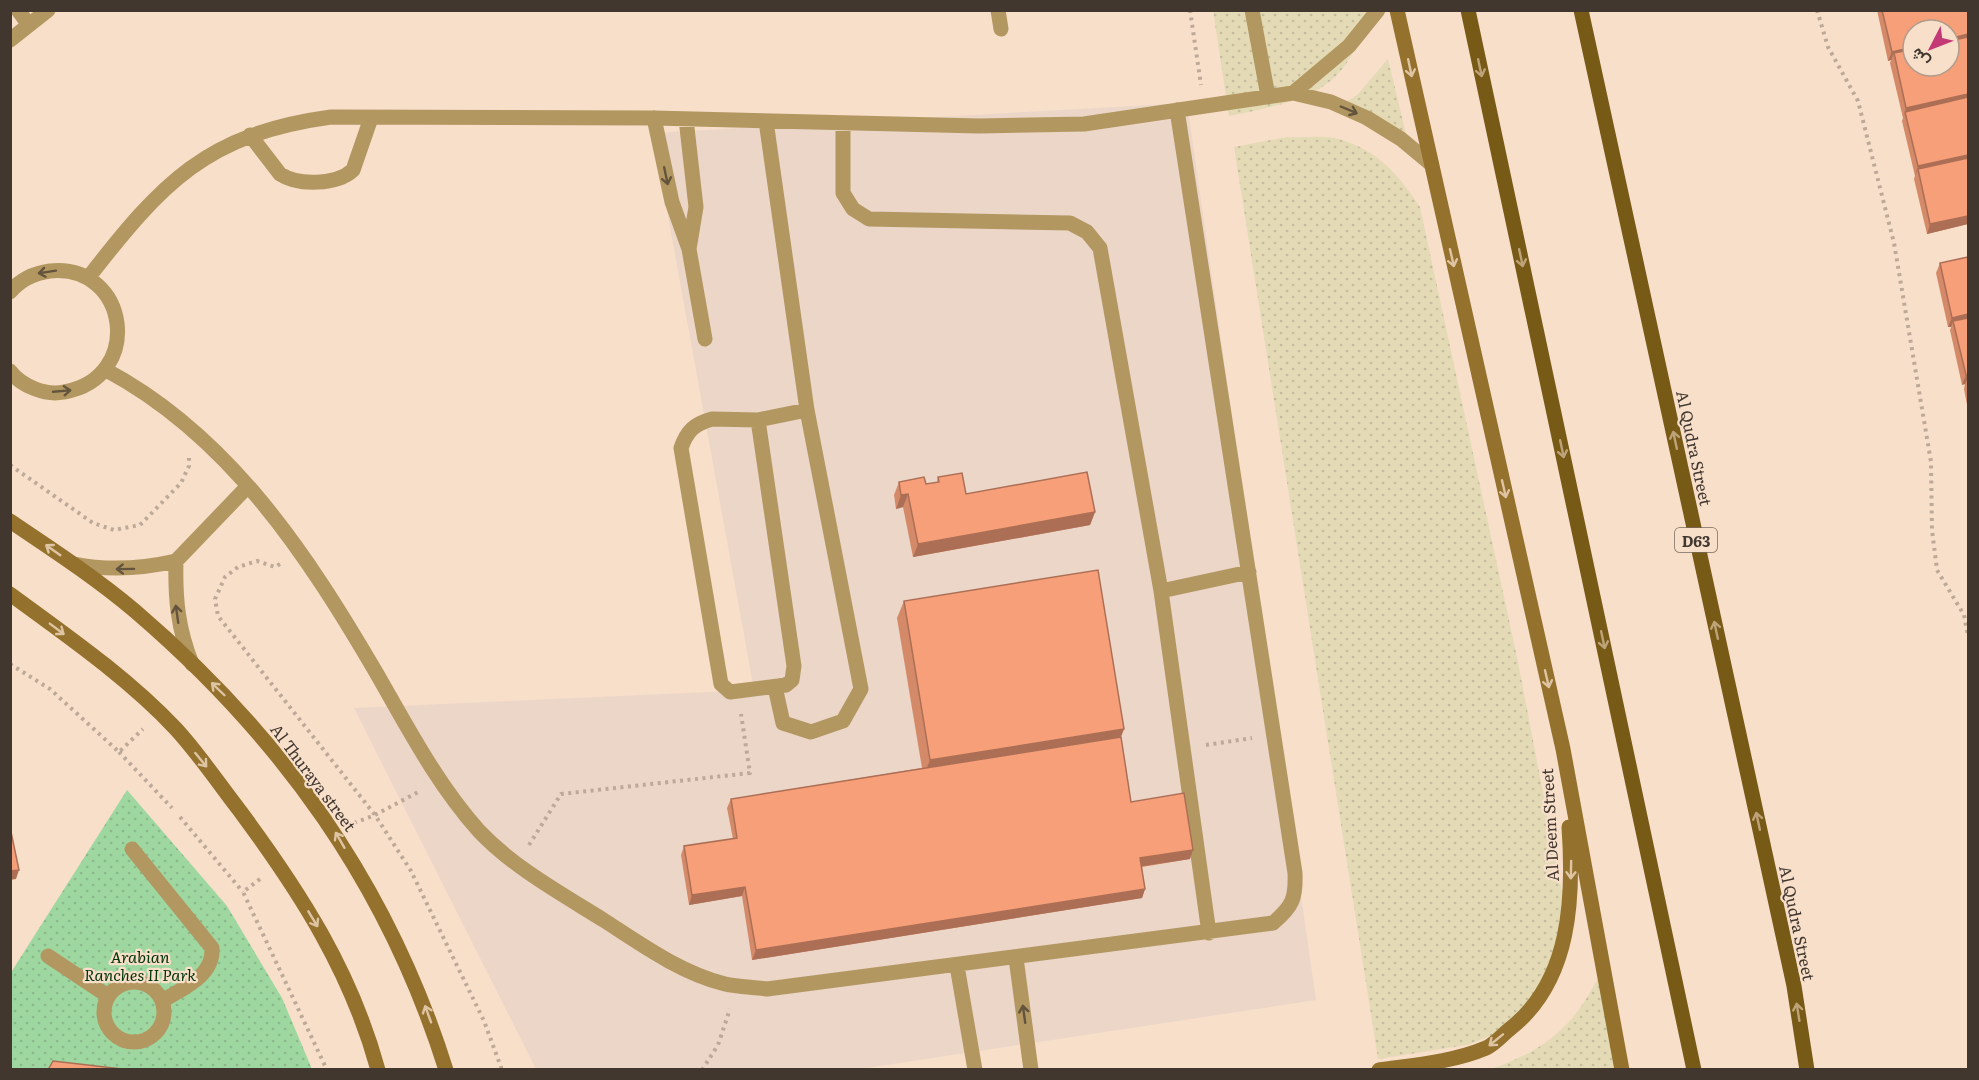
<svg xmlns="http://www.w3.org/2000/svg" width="1979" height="1080" font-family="Literata,Vazirmatn,serif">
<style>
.commercial{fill:#ebd6c8}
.sand{fill:url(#sand-dots)}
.park{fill:url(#park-dots)}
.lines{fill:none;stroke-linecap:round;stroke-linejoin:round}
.path{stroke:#bda998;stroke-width:4;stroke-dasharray:3 4.5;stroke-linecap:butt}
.lane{stroke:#b39761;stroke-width:15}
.street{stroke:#b39761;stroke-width:15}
.secondary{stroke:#94722d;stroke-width:15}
.primary{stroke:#785a17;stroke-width:15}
.wall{fill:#d48968}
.shaded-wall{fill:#ac6f55}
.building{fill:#f69f79;stroke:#ac6f55;stroke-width:1.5}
.oneway{stroke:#dfc4a3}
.oneway2{stroke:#bea379}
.oneway3{stroke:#63543d}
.labels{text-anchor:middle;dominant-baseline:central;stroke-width:4.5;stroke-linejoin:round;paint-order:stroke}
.shield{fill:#f8dfca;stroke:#78695d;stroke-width:1.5}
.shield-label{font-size:15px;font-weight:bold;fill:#41372e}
.street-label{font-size:16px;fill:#41372e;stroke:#f8dfca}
.park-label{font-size:16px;font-style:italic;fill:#003409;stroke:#f8dfca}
</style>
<defs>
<pattern id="sand-dots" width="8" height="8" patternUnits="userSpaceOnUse" patternTransform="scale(1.5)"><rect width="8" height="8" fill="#e4dbb6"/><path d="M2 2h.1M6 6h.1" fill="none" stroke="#c5bd9d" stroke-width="1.8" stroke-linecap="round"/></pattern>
<pattern id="park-dots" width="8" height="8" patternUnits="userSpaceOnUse" patternTransform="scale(1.5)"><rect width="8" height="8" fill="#9fd7a1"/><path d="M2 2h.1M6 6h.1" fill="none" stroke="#8ab98b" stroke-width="1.8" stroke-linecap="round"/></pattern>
</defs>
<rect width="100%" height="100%" fill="#f8dfca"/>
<path class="commercial" d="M1187,103L1316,1000L860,1069H536L354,708L754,690L653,133Z"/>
<path class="sand" d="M1213,11H1367C1350,94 1302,101 1229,116Z
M1388,59L1407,138L1337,108L1357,95Z
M1287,137C1303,138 1323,135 1339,139C1379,151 1398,174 1420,207L1517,657L1562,891L1561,937L1531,1005L1493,1035L1467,1045L1378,1059L1234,147Z
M1598,978L1617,1069L1488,1070C1542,1052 1572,1029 1598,978Z"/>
<path class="park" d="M127,790L227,906L282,998L312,1069H11L10,974Z"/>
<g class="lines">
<path class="path" d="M1190,10L1201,85
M1817,10L1828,47L1858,101L1894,243L1931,462L1932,530L1937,570L1964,615L1968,636
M10,465L93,523L114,530L140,525L181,483L189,466V458
M280,564L275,567L257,561L238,567L225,577L215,599L218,616L375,815L411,871L484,1021L502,1070
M10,664L50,689L119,752L143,729
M1206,745L1252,738
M119,752L172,808
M180,817L243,892
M354,823L375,815L420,791
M529,845L561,794L750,773L741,714
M260,879L243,892L327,1070
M702,1070L718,1045L730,1009"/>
<path class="lane" d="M1252,10L1268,96
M1293,93L1349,46L1378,10
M654,118L672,202L689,249L705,339
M686,119L696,207L689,249
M766,121L807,410L861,689L843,721L811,732L783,723L775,687
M843,124V193L853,209L869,219L1070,223L1087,232L1100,248L1161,591L1209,933
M250,135L280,174C298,186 337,185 353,170L371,118
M88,278C162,183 206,134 331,117L654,118L979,126L1084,124L1293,93L1331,102L1367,118L1401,139L1431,164
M10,292C20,280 35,273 50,271C129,263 145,378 64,392C46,396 21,386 10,371
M106,370C230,436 308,556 377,674C408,728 437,784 479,831C514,868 562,894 605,921C642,945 681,973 725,984C738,987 753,987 767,989L1273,923C1293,906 1296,898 1295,873L1177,110
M712,419L758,420L794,666L792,680L786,685L730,692L721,684L681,448C687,431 694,424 712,419Z
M758,420L807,410
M74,564C109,571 141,569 176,561
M1161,591L1249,572
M192,664C178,629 175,599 176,561L248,486
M132,849L212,948C214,976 183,988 162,1001
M48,956L108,996
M1016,958L1031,1070
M957,966L975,1070
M104 1012a30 30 0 1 1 60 0a30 30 0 1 1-60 0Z"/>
<path class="street" d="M18,10L29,25
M998,10L1001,29
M10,40L48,10"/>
<path class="secondary" d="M1397,10L1563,749L1622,1070
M10,521C53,550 96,578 135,611C282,737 388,885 446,1070
M10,594C66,635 128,678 176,729C199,754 219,784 240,811C300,892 351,971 378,1070
M1379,1070C1414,1065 1453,1062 1486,1048C1495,1044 1503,1034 1511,1028C1571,980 1574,898 1569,827"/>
<path class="primary" d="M1468,10L1694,1070
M1581,10L1794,986L1807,1070"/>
</g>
<path class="wall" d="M1877,10H1968V224L1927,234L1914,179L1915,176L1902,121L1903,118L1890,63L1891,60L1888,61Z
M1968,257V410L1964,389L1965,384L1962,385L1950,330L1951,327H1948L1936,273L1940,263Z
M938,477L966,494L1095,512L1090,525L913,557L903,507L896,509L894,495L899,482L926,484L937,482Z
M904,601L1124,729L1121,737L1131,802L1190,859L1142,867L1145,889L1142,898L752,960L742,896L689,905L681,855L684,846L733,839L727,808L731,799L922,768L897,618Z"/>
<path class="shaded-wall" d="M1968,34V43L1949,47V39Z
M1913,47V55L1894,53L1891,60L1888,61L1892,52Z
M1968,94V103L1905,112L1903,118L1906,108Z
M1968,155V164L1918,169L1915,176L1918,166Z
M1968,216V224L1927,234L1930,224Z
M1968,314V323L1953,321L1951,327H1948L1952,318Z
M1966,375H1968V383L1967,380L1965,384L1962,385Z
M908,494L903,507L896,509L901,495Z
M1095,512L1090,525L913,557L918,544Z
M1124,729L1117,746L923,777L930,760Z
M1193,850L1190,859L1137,867L1140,858Z
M19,870L16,879L10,880V871Z
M745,887L742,896L689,905L692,895Z
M1145,889L1142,898L752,960L756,950Z"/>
<path class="building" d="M1882,10H1968V34L1949,39V30H1913V47L1892,52Z
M1968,37V94L1906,108L1894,53L1913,49V66H1949V41Z
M1968,97V155L1918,166L1905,112Z
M1968,158V216L1930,224L1918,169Z
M1968,257V314L1952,318L1940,263Z
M1968,318V375H1966L1953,321Z
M1087,472L1095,512L918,544L908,494L901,495L899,482L924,477L926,484L939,482L938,477L962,473L966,494Z
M1098,570L1124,729L930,760L904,601Z
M1121,737L1131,802L1184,793L1193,850L1140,858L1145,889L756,950L745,887L692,895L684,846L737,838L731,799Z
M10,827L19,870L10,871Z
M53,1061L131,1070H48Z"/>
<defs><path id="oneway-shaft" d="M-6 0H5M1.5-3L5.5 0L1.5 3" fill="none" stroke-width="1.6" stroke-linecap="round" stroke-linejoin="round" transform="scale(1.5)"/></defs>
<g class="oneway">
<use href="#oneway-shaft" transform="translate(1410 68) rotate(78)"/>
<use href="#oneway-shaft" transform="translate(1452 258) rotate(77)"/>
<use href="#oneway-shaft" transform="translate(1504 489) rotate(77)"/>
<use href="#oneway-shaft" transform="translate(53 550) rotate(-145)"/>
<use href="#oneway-shaft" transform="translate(57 629) rotate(37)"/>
<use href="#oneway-shaft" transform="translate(1547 679) rotate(77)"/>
<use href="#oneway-shaft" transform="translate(218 689) rotate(-136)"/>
<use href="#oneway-shaft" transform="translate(201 760) rotate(51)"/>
<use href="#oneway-shaft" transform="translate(340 840) rotate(-120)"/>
<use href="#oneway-shaft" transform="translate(1571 870) rotate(91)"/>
<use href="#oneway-shaft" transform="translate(313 919) rotate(59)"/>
<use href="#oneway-shaft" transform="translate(428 1014) rotate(-110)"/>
<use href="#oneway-shaft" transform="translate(1496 1040) rotate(141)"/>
</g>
<g class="oneway2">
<use href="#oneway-shaft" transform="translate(1480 68) rotate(78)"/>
<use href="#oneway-shaft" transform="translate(1521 258) rotate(78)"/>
<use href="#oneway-shaft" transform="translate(1675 440) rotate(-102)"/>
<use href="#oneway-shaft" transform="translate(1562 449) rotate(78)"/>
<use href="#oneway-shaft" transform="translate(1716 630) rotate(-102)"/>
<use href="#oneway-shaft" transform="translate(1603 640) rotate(78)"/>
<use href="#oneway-shaft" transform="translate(1758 821) rotate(-102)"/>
<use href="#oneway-shaft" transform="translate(1798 1012) rotate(-99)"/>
</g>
<g class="oneway3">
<use href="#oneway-shaft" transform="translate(1349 110) rotate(23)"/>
<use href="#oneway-shaft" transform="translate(666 176) rotate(78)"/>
<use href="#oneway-shaft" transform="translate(47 272) rotate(171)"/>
<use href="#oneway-shaft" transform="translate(62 391) rotate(-5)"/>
<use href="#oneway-shaft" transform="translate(125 569) rotate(179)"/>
<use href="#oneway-shaft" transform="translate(177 614) rotate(-98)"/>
<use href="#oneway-shaft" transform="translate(1024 1014) rotate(-98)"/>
</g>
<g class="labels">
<rect class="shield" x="1675" y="528" width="42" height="24" rx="4.5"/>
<g class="shield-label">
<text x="1696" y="540">D63</text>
</g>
<g class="street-label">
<text transform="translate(1695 448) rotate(78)">Al Qudra Street</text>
<text transform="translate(314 777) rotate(53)">Al Thuraya street</text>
<text transform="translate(1549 825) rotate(-93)">Al Deem Street</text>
<text transform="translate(1798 923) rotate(78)">Al Qudra Street</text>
</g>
<g class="park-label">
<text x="140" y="956">Arabian<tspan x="140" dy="18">Ranches II Park</tspan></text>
</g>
</g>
<rect width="1979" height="1080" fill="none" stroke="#41372e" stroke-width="24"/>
<g transform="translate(1931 48) rotate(228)"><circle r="28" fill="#f8dfca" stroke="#af9c8c" stroke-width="1.5"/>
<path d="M0-4.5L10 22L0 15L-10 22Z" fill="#c23975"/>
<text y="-9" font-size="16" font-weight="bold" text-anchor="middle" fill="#41372e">ش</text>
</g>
</svg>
